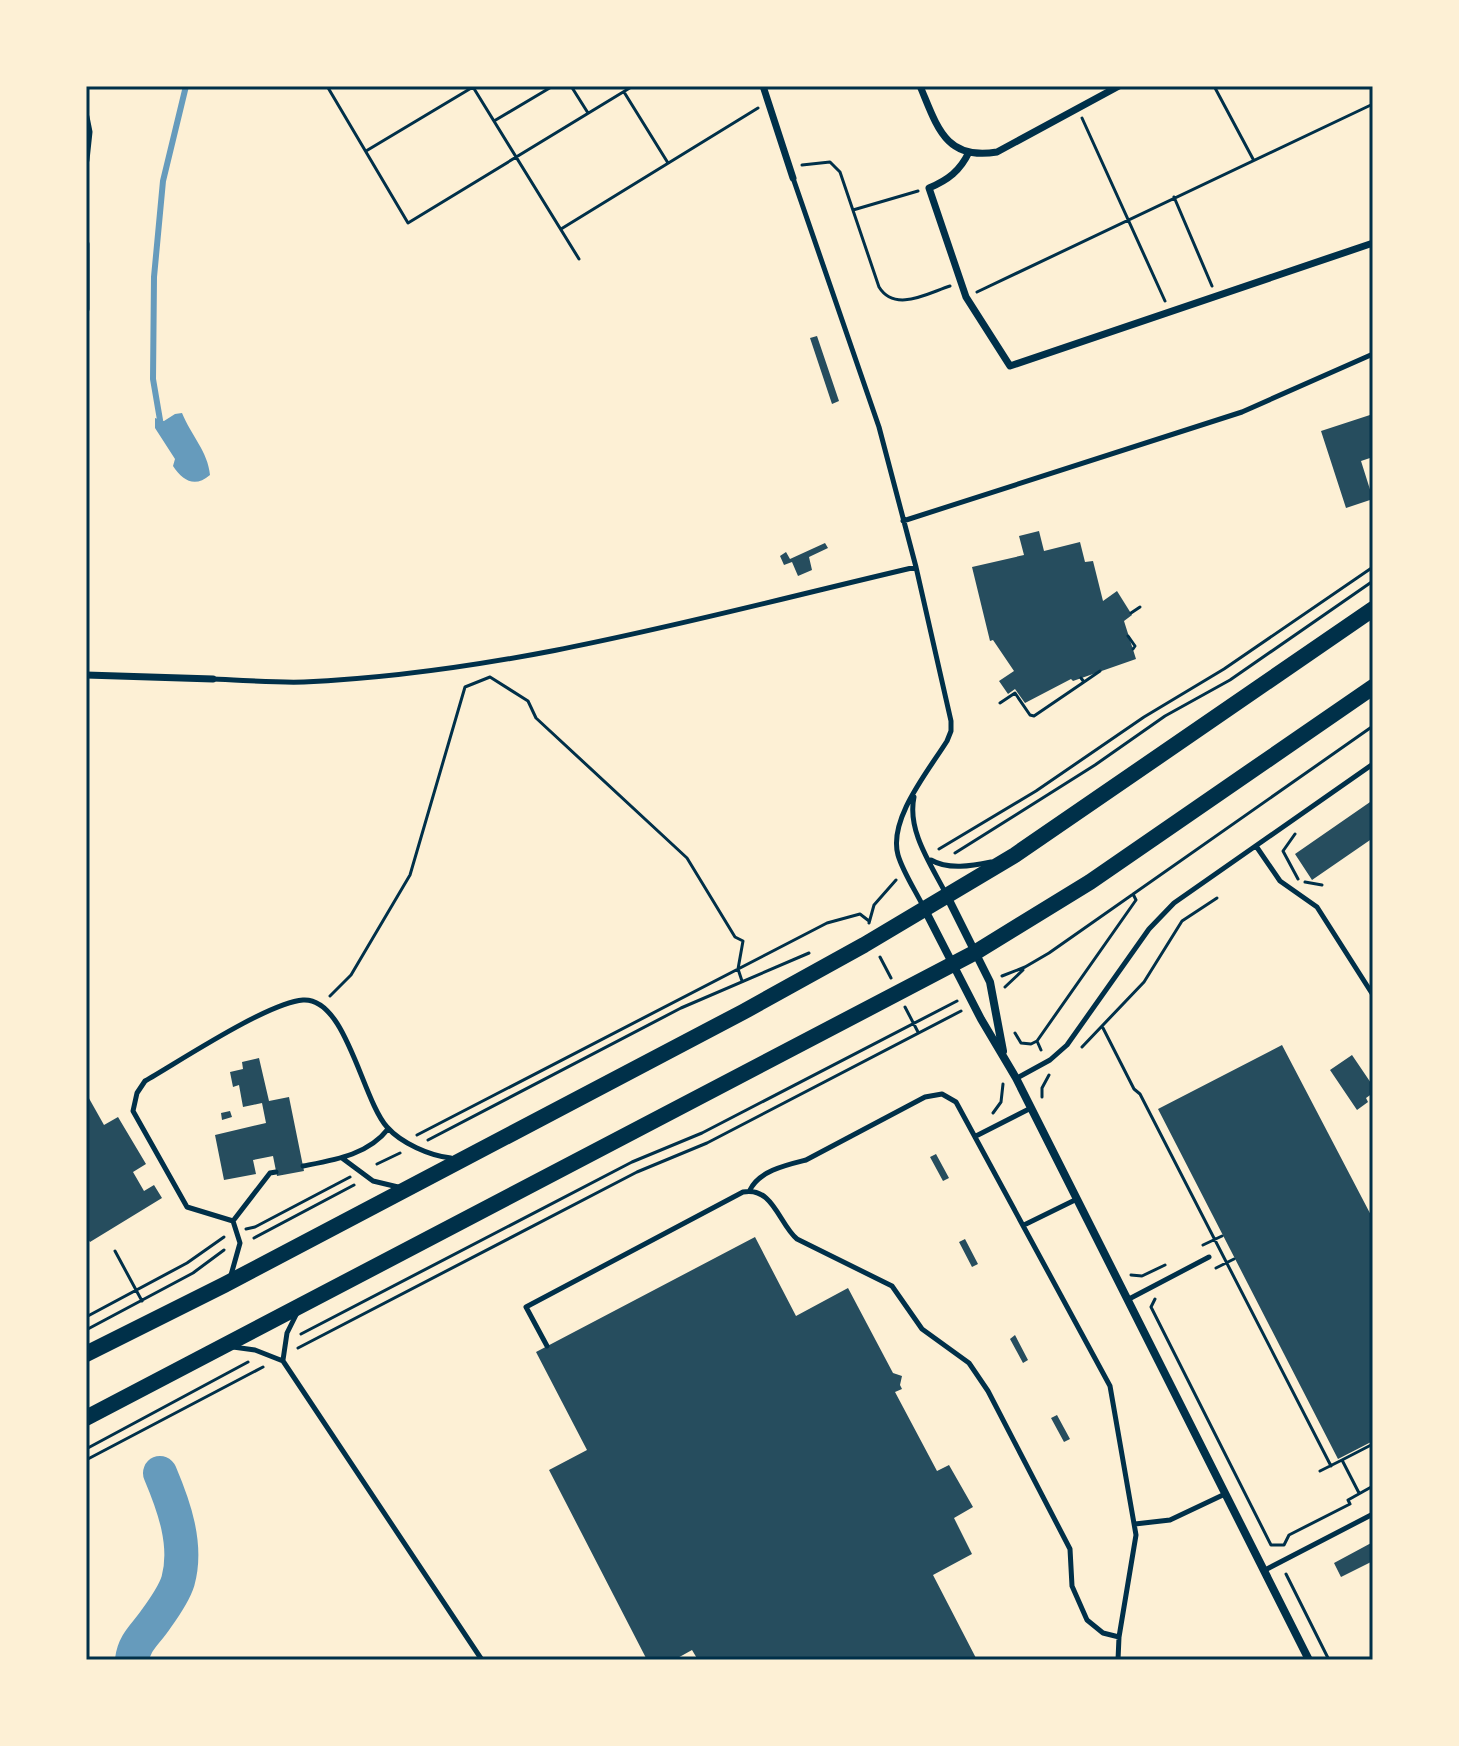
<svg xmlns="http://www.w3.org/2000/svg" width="1459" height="1746" font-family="Rubik,sans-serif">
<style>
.water{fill:#669bbc}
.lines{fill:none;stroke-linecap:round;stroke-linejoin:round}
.stream{stroke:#669bbc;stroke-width:6}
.river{stroke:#669bbc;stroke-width:34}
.building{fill:#264d5e}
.path{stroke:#003049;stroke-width:3}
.service{stroke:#003049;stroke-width:5}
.pedestrian{stroke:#003049;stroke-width:7}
.minor{stroke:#003049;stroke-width:8}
.primary{stroke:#003049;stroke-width:16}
.neatline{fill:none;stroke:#003049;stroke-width:3}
</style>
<rect width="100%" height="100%" fill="#fdf0d5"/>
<path class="water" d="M182,413C191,435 208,452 210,475C195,488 183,481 173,466L175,459L155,428V418L164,421L175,414Z"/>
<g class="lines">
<path class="stream" d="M160,420L153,379L154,277L163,181L186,86"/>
<path class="river" d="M132,1660C134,1642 146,1634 156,1619C164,1608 174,1594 178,1581C188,1545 174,1506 160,1473"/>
</g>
<path class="building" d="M817,336L839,401L832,404L810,338Z
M1373,414V457L1361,461L1373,499L1346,508L1321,431Z
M1039,531L1044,551L1080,542L1085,562L1093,561L1103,601L1117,591L1132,615L1124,621L1136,659L1073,681L1071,679L1025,703L1015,689L1008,694L999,681L1014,671L993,640L990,641L972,567L1024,555L1019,536Z
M825,543L828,548L809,557L812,570L798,576L792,562L784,565L780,556L786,552L790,559Z
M1373,800V838L1312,880L1295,854Z
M1282,1045L1373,1219V1441L1338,1459L1158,1109Z
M1352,1055L1373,1086L1370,1089L1373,1093L1366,1098L1368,1102L1357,1110L1330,1070Z
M259,1058L269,1101L289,1097L304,1171L277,1176L273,1156L253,1160L256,1174L224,1180L215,1135L266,1123L262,1103L243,1107L239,1085L233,1087L230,1072L243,1069L242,1062Z
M86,1093L104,1125L118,1117L146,1164L133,1172L144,1191L154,1185L162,1198L90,1242L86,1236Z
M230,1111L232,1117L222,1120L221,1113Z
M936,1154L949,1178L943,1181L930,1157Z
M755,1237L796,1316L848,1288L893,1373L902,1376L900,1385L902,1389L895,1392L937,1471L949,1465L973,1507L954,1518L972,1554L933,1575L977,1660H698L692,1650L674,1660H642L646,1658L549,1470L587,1450L536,1352Z
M965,1239L978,1264L972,1267L959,1242Z
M1015,1335L1028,1360L1023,1363L1010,1339Z
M1057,1415L1070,1439L1064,1442L1051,1418Z
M1373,1542V1561L1341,1577L1334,1563Z"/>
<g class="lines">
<path class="path" d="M327,86L408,223L633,86
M571,86L588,113
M1214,86L1253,159
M624,92L668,163
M1082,118L1165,301
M494,121L553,86
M366,151L473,87L579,259
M802,165L830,162L840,172L879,287C895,313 928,293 950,286
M1174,197L1212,286
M853,210L918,191
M561,229L758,108
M977,292L1373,104
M1131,613L1140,607
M1128,636L1135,646L1133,649
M490,677L528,701L536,718L687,858L735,937L743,941L738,969L742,981
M1084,682L1100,671
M1000,703L1015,693L1030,715L1034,716L1084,682L1081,678
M1295,834L1283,851L1298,879
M939,849L1036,791L1144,717L1224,669L1373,567
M955,853L1095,765L1165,716L1230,680L1373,581
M1305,882L1322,885
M869,923L874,905L896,880
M880,957L891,978
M1002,976L1025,967L1049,953L1373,726
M1005,987L1023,970
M330,996L351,975L410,875L465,687L490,677
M905,1007L918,1032
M1103,1028L1134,1089L1140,1094L1331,1466
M1015,1033L1021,1043L1031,1044L1037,1041
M1082,1047L1144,982L1182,921L1217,898
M1041,1050L1037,1041L1136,900L1133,894
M1042,1097V1088L1049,1075
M993,1113L1001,1102L1003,1084
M417,1135L827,923L860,914L869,921
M428,1140L681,1008L809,953
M377,1164L400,1153
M246,1229L255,1227L350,1177
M254,1238L354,1185
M1203,1245L1222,1236
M115,1251L142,1301
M1216,1268L1234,1259
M1131,1275L1142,1276L1165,1265
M1155,1299L1151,1307L1271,1545H1284L1289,1535L1350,1504L1348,1500L1373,1486
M86,1317L187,1263L224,1237
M86,1330L193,1273L224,1250
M301,1334L632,1162L702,1133L957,1001
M298,1348L637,1172L707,1143L961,1011
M86,1449L248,1362
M86,1460L263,1367
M1342,1460L1373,1444
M1320,1471L1342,1460L1359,1493
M1286,1574L1329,1660"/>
<path class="service" d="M793,178L879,427L916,567L951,721V731L947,741C929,770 888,819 898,855C903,872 915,890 923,906
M903,521L1242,412L1373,354
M213,679C243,680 274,683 304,682C511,673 714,614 916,567
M914,797C907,830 930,863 945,892
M1256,846L1280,881L1317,907L1373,995
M931,860C948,870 972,866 991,862
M1017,1078L1050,1060L1067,1045L1149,929L1174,903L1373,764
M976,1136L1031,1108
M342,1158L373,1181L398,1187
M303,1166C334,1160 368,1155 388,1129
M750,1190C759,1171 786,1165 806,1160L925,1097L942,1094L956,1102L1110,1386L1136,1535L1119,1637L1118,1660
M233,1221L270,1173L276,1172
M1024,1225L1077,1199
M231,1275L240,1243L233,1221L187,1207L133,1111L137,1093L145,1081C180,1061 267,1003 303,1000C346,997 362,1099 387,1127C401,1143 430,1156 451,1158
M1129,1299L1209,1257
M547,1346L526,1307L743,1192C773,1186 779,1224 797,1239L892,1286L922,1329L969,1363L988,1391L1070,1549L1072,1586L1087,1620L1103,1633L1119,1637
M233,1347L255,1350L283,1361L482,1660
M283,1360L287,1333L297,1313
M1135,1524L1170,1520L1225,1494
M1265,1570L1373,1514"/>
<path class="pedestrian" d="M763,86L793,178
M920,86C937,126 945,161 997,152L1119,86
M86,117L89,132L86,160
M969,152C960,171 948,180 929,188L966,297L1010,366L1373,243
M86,244V309
M86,675L213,679"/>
<path class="minor" d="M947,896L990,982L1003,1051
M925,910L981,1019L1016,1078L1309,1660"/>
<path class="primary" d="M86,1354L224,1285L743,1012L864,945L1015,855L1373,609
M86,1418L976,952L1090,882L1373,687"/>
</g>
<rect width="1459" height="1746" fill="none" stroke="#fdf0d5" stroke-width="176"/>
<rect x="88" y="88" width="1283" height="1570" class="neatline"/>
</svg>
